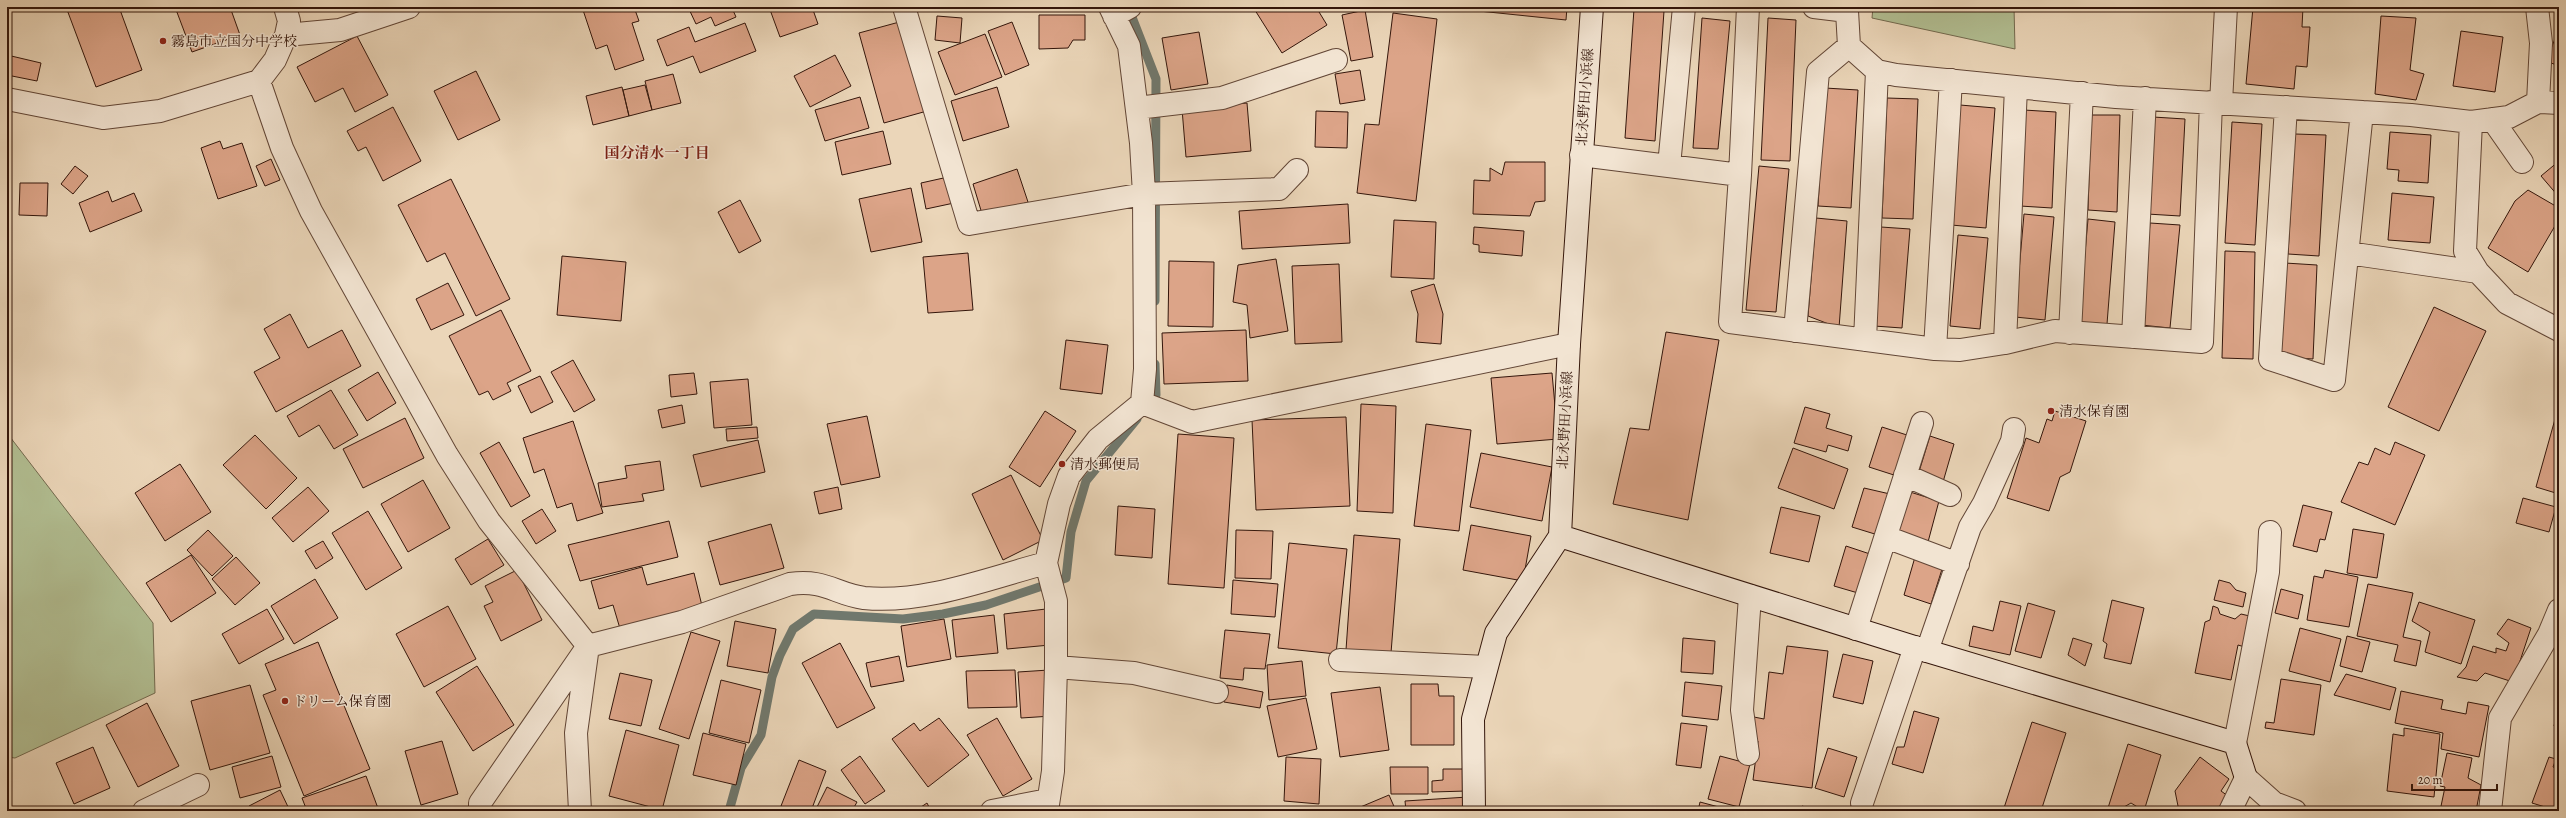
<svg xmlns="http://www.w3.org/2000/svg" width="2566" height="818" font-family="Alegreya,'Noto Serif JP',serif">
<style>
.green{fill:#b2bf93;stroke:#736a4f}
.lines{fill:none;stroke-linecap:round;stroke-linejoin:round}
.stream{stroke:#70786d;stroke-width:9}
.building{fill:#dca488;stroke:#34160b}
.street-casing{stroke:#624636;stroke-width:24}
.secondary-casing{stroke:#34160b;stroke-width:24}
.street{stroke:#f2e4d2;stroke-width:22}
.secondary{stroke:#f2e4d2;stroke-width:22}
.poi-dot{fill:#8f2418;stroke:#f2e4d2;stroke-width:1.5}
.labels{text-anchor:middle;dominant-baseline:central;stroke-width:3;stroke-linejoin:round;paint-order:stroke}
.poi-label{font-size:14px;fill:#34160b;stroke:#f2e4d2;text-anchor:start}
.street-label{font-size:14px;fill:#34160b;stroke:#f2e4d2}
.neighbourhood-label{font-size:15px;font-weight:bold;fill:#7a1f14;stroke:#f2e4d2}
</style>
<rect width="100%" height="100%" fill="#ebd6b9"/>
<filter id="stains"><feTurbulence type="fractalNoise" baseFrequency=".005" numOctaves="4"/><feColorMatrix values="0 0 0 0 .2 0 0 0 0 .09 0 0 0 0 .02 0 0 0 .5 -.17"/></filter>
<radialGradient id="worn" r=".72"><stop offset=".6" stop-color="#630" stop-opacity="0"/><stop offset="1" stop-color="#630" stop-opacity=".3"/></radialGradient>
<path class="green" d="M1873,7H2014L2015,49L1872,18Z
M7,433L153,623L155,693L15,758L7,757Z"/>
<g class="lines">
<path class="stream" d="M1128,7L1156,79L1155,301
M1147,406L1156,395L1155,364
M729,811L741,768L761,735L772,677L780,655L793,629L814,614L903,619L943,614L986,605L1066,578L1071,532L1086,481L1137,419"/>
</g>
<path class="building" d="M66,7H119L142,70L96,87Z
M175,7H230L240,35L192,52Z
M582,7H634L639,21L632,23L644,60L615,70L607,45L596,49Z
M688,7H734L732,8L736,17L715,26L711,17L696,24Z
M769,7H812L818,24L780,37Z
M1253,7H1316L1327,25L1282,53Z
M1440,7H1567L1566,20Z
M2253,7H2303L2302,27H2310L2307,67L2296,66L2294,89L2246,84Z
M1634,9L1664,11L1655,141L1625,138Z
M1365,10L1373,57L1351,61L1342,15Z
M1393,13L1437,19L1416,201L1357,193L1365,124L1379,125Z
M1039,15H1085V40H1073L1068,48L1039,49Z
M937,16L962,18L960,43L935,40Z
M2381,16L2416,18L2410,70L2424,74L2416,100L2375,94Z
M1702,18L1730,21L1718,149L1693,148Z
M1768,18L1796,20L1790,161L1761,160Z
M903,21L927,111L884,123L859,33Z
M1012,22L1029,65L1005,75L988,31Z
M745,23L756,51L700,73L693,56L667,66L657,40L689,27L695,42Z
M2559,29V66L2546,61Z
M2461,31L2503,37L2495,92L2453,86Z
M1199,32L1208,84L1171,90L1162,38Z
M985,34L1002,77L955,95L938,52Z
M357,36L388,95L355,112L343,88L315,102L297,67Z
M7,55L41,63L37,81L7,75Z
M835,55L851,86L810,107L794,76Z
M1360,70L1365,100L1340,104L1335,74Z
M476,71L500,120L458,140L434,91Z
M673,74L681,103L652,110L645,81Z
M645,85L652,110L629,116L623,90Z
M622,87L629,116L593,125L586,96Z
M997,87L1009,127L963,141L951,101Z
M1825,88L1858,90L1851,208L1818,206Z
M860,97L869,128L825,141L815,110Z
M1887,98L1918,99L1913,219L1882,218Z
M1247,103L1251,151L1186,157L1182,109Z
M1960,105L1995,108L1986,228L1951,225Z
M393,107L421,161L383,181L366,147L358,151L347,131Z
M2024,110L2056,112L2052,208L2020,206Z
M1316,111L1348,112L1347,148L1315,147Z
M2091,115H2120L2117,212L2088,210Z
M2153,117L2185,119L2180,216L2147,214Z
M2232,122L2262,124L2255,245L2225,243Z
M883,131L891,164L842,175L835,142Z
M2390,132L2431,135L2428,183L2398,181L2399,170L2387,169Z
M2295,134L2326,135L2319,256L2288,254Z
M220,141L223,149L242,143L257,186L218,199L201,148Z
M271,159L280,180L265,186L256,166Z
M2559,161V197L2541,176Z
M1505,162H1545V201L1535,202L1530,216L1473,214L1474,180L1490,181V168L1502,175Z
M75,166L88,176L73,194L61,184Z
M1759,166L1789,169L1776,312L1746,310Z
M1017,169L1028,202L983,217L973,184Z
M948,177L954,203L926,209L921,183Z
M451,179L510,299L476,316L445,253L427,262L398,205Z
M20,183H48L47,216L19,215Z
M911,188L922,242L871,252L859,199Z
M2528,190L2559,208V219L2528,272L2488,248L2515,201Z
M108,191L112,202L134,193L142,211L90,232L79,203Z
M2392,193L2434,197L2430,243L2388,240Z
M740,200L761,241L739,253L718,212Z
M1348,204L1350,243L1242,249L1239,211Z
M2024,214L2054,217L2045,320L2015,317Z
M1816,218L1847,221L1839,328L1808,316Z
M2088,219L2115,222L2107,324L2079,322Z
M1394,220L1436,222L1434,279L1391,277Z
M2150,223L2180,225L2170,328L2141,325Z
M1474,227L1524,231L1522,256L1479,252V245L1473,244Z
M1881,227L1910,229L1902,328L1874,326Z
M1958,235L1988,238L1980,329L1950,326Z
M2225,251L2255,252L2253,359L2222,358Z
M968,253L973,310L928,313L923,257Z
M562,256L626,262L621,321L557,315Z
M1276,259L1288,331L1250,338L1247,305L1233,302L1238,265Z
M1169,261L1214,262L1213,327L1168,326Z
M2285,263L2317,265L2313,359L2280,357Z
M1339,264L1342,342L1295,344L1292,266Z
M448,283L464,315L431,330L416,299Z
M1434,284L1443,314L1441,344L1416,342L1418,314L1411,291Z
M2434,307L2486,331L2439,431L2388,407Z
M501,310L531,371L507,383L511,391L493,400L488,391L479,395L449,336Z
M290,314L308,348L342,330L361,366L276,412L254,372L280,358L264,329Z
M1246,330L1248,381L1164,384L1162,333Z
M1666,332L1719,340L1688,520L1613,504L1630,428L1649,430Z
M1066,340L1108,345L1102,394L1060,389Z
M573,360L595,400L574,412L551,372Z
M378,372L396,403L367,421L348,390Z
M694,373L697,394L671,397L669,375Z
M1552,373L1558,439L1497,444L1491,378Z
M540,376L553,402L531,413L518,386Z
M748,379L752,425L714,428L710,382Z
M331,390L358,435L334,449L319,425L299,437L287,416Z
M1361,404L1396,406L1393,513L1357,511Z
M682,405L685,423L662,428L658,410Z
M1805,407L1830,414L1826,428L1852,436L1848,451L1828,445L1826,452L1794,443Z
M1045,411L1076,431L1040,487L1009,467Z
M2055,411L2086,421L2070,472L2060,477L2049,511L2007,498L2026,438L2039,443L2047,419L2052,421Z
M2557,412L2559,413V494L2536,487Z
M867,416L880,477L841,485L827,424Z
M1346,417L1350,506L1256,510L1252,420Z
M405,418L424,458L363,488L343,449Z
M573,421L603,513L577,521L572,503L557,508L544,469L534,473L523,438Z
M1426,424L1471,430L1459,531L1414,526Z
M757,427L758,438L727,441L726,429Z
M1882,427L1910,436L1897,476L1869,467Z
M1178,434L1234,438L1224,588L1168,584Z
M255,435L297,478L266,509L223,465Z
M1930,436L1954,444L1943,482L1918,475Z
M758,440L765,472L701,487L693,455Z
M499,442L530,496L511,507L480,453Z
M2395,442L2425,455L2395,525L2341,502L2359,462L2368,465L2375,448L2390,455Z
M1793,448L1848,469L1834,509L1778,488Z
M1481,453L1552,467L1542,521L1470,507Z
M660,461L664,490L642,494L644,501L602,507L598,483L627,478L625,466Z
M180,464L211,512L165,541L135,493Z
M1011,475L1043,540L1003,560L972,494Z
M423,480L450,528L408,552L381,504Z
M308,487L329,511L293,542L272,518Z
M838,487L842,509L819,514L814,492Z
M1864,488L1890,494L1878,535L1852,527Z
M1910,492L1939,501L1928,542L1898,533Z
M2523,498L2556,507L2549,532L2516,523Z
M2303,505L2332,512L2325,540L2320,539L2317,552L2293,546Z
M1118,506L1155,509L1152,558L1115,555Z
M1781,507L1820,516L1809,562L1770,553Z
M542,509L556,531L536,544L522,521Z
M368,511L402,568L366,590L332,533Z
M669,521L678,557L580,581L568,545Z
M771,524L784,568L720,585L708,542Z
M1471,525L1531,536L1523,581L1463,570Z
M2353,529L2384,534L2377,578L2347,573Z
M208,530L233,556L212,576L187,550Z
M1236,530L1273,531L1271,579L1235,578Z
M1354,535L1400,539L1391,653L1346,650Z
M488,539L504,565L471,585L455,559Z
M323,541L333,558L316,569L305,551Z
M1289,543L1347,549L1336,654L1278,648Z
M1846,546L1870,554L1858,593L1834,586Z
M191,555L216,593L171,622L146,583Z
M236,557L260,583L235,605L212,579Z
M1915,557L1943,566L1931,604L1904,595Z
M642,567L647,585L694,573L703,610L621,632L613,605L599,609L591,581Z
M517,570L542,620L501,641L484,606L493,602L485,586Z
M2325,570L2358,577L2349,627L2307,620L2314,576L2323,578Z
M315,579L338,618L294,644L271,606Z
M1233,580L1278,584L1275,617L1231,614Z
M2219,580L2230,583L2236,590L2246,593L2243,607L2214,600Z
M2368,584L2413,593L2403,637L2421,641L2416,666L2394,661L2398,645L2357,636Z
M2281,589L2303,595L2298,619L2275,613Z
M2112,600L2144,608L2131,664L2104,658L2107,644L2103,641Z
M2000,601L2021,606L2010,655L1969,646L1973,626L1993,631Z
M2419,602L2475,620L2461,664L2425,652L2430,632L2412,621Z
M2028,603L2055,611L2041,658L2015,651Z
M448,606L476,659L424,687L396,634Z
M2213,606L2218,608L2220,614L2235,619L2241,614L2254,617L2248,648L2238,645L2231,680L2195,673L2205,622L2210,620Z
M267,609L284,639L239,664L222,634Z
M1046,609L1050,645L1007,649L1004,614Z
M994,615L998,653L956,657L952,620Z
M944,619L951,659L907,667L901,626Z
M2508,619L2531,628L2513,682L2485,673L2477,681L2457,677L2466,667L2473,646L2496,653V648L2506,651L2509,643L2497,634Z
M735,621L776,629L768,673L727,666Z
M2300,628L2341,639L2330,682L2289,671Z
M1225,630L1270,634L1265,669L1244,668L1243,680L1220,678Z
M691,632L720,641L689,739L659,729Z
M2347,636L2370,642L2362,672L2340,666Z
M1683,638L1715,641L1713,674L1681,672Z
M2073,638L2092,644L2085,666L2068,655Z
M318,642L370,769L304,796L263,695L276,690L265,664Z
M840,643L875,708L837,728L802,663Z
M1787,646L1828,651L1812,788L1753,780L1758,741L1752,740L1754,717L1764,719L1769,672L1783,674Z
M1843,654L1873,661L1863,704L1833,697Z
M899,656L904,681L871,687L866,663Z
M1302,661L1306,696L1269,700L1267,665Z
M477,666L514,725L473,751L436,692Z
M1015,670L1017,707L968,708L966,671Z
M1049,670L1052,716L1021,718L1018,672Z
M620,673L652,680L641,726L609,719Z
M2346,674L2396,688L2390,710L2334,695Z
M2281,679L2321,685L2314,735L2265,728L2266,722L2274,723Z
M721,680L761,690L749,743L709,733Z
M1685,682L1722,686L1718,720L1682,716Z
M1411,684H1438L1439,696H1454V745H1411Z
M250,685L270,753L210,770L191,701Z
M1227,685L1263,692L1260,708L1224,702Z
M1380,687L1389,750L1340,757L1331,693Z
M2401,691L2443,700L2441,709L2466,714L2468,702L2489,706L2479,757L2441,749L2443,733L2395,723Z
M1306,698L1317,749L1278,757L1267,706Z
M147,703L179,766L138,787L106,725Z
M2559,705V728L2554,726Z
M1914,711L1939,718L1923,773L1892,764L1897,747H1904Z
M939,718L969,755L928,787L892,739L914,723L920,731Z
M997,718L1032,779L1003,796L967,735Z
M2032,722L2066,733L2041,811H2003Z
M1681,723L1707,726L1701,768L1676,765Z
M2404,728L2440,734L2434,797L2387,791L2393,734L2404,736Z
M626,730L679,745L662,810L609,796Z
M703,733L746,744L736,785L693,775Z
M442,741L458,794L421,805L405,751Z
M2128,744L2161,755L2144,811L2131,803L2117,811L2108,808Z
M93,747L110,788L74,804L56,763Z
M1828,748L1857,757L1844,797L1815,788Z
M2447,753L2472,758L2468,778L2481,785L2476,811H2440L2445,787L2440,786Z
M272,756L281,787L240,798L232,767Z
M860,756L885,791L865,804L841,770Z
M1720,756L1750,764L1739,807L1708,799Z
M1286,757L1321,759L1319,804L1284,801Z
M2200,757L2229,779L2221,791L2228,796L2216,811H2179L2175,791Z
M2549,757L2556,759L2553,767L2559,769L2558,811L2532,803Z
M799,760L826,771L811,811H795L781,806Z
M1390,767H1428V794H1391Z
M1443,769H1467V791L1432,792V781L1443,780Z
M366,776L379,811H307L302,798Z
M827,787L857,802L852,811H815Z
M280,790L290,811H252L249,806Z
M1389,795L1396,811H1351Z
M1468,797L1469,811H1406L1405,801Z
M1700,802L1730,810L1698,811Z
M927,803L931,811H915Z
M1802,806L1819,811H1801Z
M1933,807L1941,811H1931Z"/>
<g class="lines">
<defs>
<path id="street" d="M904,7L969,224L1144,194L1279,189L1297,170
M1814,7L1847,11L1849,46L1877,71L1896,75L2116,97L2411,115L2471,122L2465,251L2478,272L2507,303L2559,330
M1114,16L1130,7
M286,35L340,30L409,7
M259,81L282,148L311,211L447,455L489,521L588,646L576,733L580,811
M7,99L103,118L160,111L259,81L275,60L286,35L289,21L285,7
M2538,102L2559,103
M2221,103L2226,7
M2286,107L2270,359L2334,380L2362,112
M1137,108L1222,98L1336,60
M2492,119L2522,162
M2471,122L2509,117L2538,102L2541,43L2537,7
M1581,155L1740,175L1730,322L1935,349L1951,80
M1669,166L1684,7
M1740,175L1748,7
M2348,253L2478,272
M1795,331L1818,72L1849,46
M2070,333L2082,93
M2133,337L2145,98
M1865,340L1877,71
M2005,343L2055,331L2202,342L2211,102
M1935,349L1960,350L2005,343L2016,87
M1142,403L1192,422L1569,344
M1905,475L1950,495
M1886,537L1958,564
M1856,629L1922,423
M1927,651L1970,527L1984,503L2012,441L2014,429
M1340,660L1486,667
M1056,667L1134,673L1217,692
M2235,743L2268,572L2270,532
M1748,754L1742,710L1750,596
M1862,803L1915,647
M144,811L198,785
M480,811V803L588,646L682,622L790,584C825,579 835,594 864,598C924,604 990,578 1046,563
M992,811L1048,800
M1047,811L1053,771L1056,667V601L1046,563L1059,504L1069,476L1098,439L1142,403L1145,369L1144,194L1141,143L1129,46L1110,7
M2230,811L2246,778L2274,803L2295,811
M2490,811L2500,718L2549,634L2559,610"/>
<path id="secondary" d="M1560,536L1927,651L2235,743L2246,778
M1474,811L1473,719L1496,633L1560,536L1569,344L1592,7"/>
</defs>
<use href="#street" class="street-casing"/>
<use href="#secondary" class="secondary-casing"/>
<use href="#street" class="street"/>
<use href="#secondary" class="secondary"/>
</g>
<g class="poi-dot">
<circle cx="163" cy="41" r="4"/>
<circle cx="2051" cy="411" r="4"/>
<circle cx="1062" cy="464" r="4"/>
<circle cx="285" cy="701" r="4"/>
</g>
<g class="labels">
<g class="poi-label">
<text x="171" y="41">霧島市立国分中学校</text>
<text x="2059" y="411">清水保育園</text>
<text x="1070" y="464">清水郵便局</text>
<text x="293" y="701">ドリーム保育園</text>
</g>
<g class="street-label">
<text transform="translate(1585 97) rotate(-86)">北永野田小浜線</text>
<text transform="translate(1565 420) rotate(-87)">北永野田小浜線</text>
</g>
<g class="neighbourhood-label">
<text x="657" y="153">国分清水一丁目</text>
</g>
</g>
<rect width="2566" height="818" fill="none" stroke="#ebd6b9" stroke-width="24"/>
<rect x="8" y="8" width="2550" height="802" fill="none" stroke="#34160b" stroke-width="2"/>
<rect x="12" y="12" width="2542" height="794" fill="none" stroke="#34160b"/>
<path d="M2412 784v6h85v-6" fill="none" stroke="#34160b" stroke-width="2"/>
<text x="2418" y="784" font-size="12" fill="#34160b" stroke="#f2e4d2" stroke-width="3" paint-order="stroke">20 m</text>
<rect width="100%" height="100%" filter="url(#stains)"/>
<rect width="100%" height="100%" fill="url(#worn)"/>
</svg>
